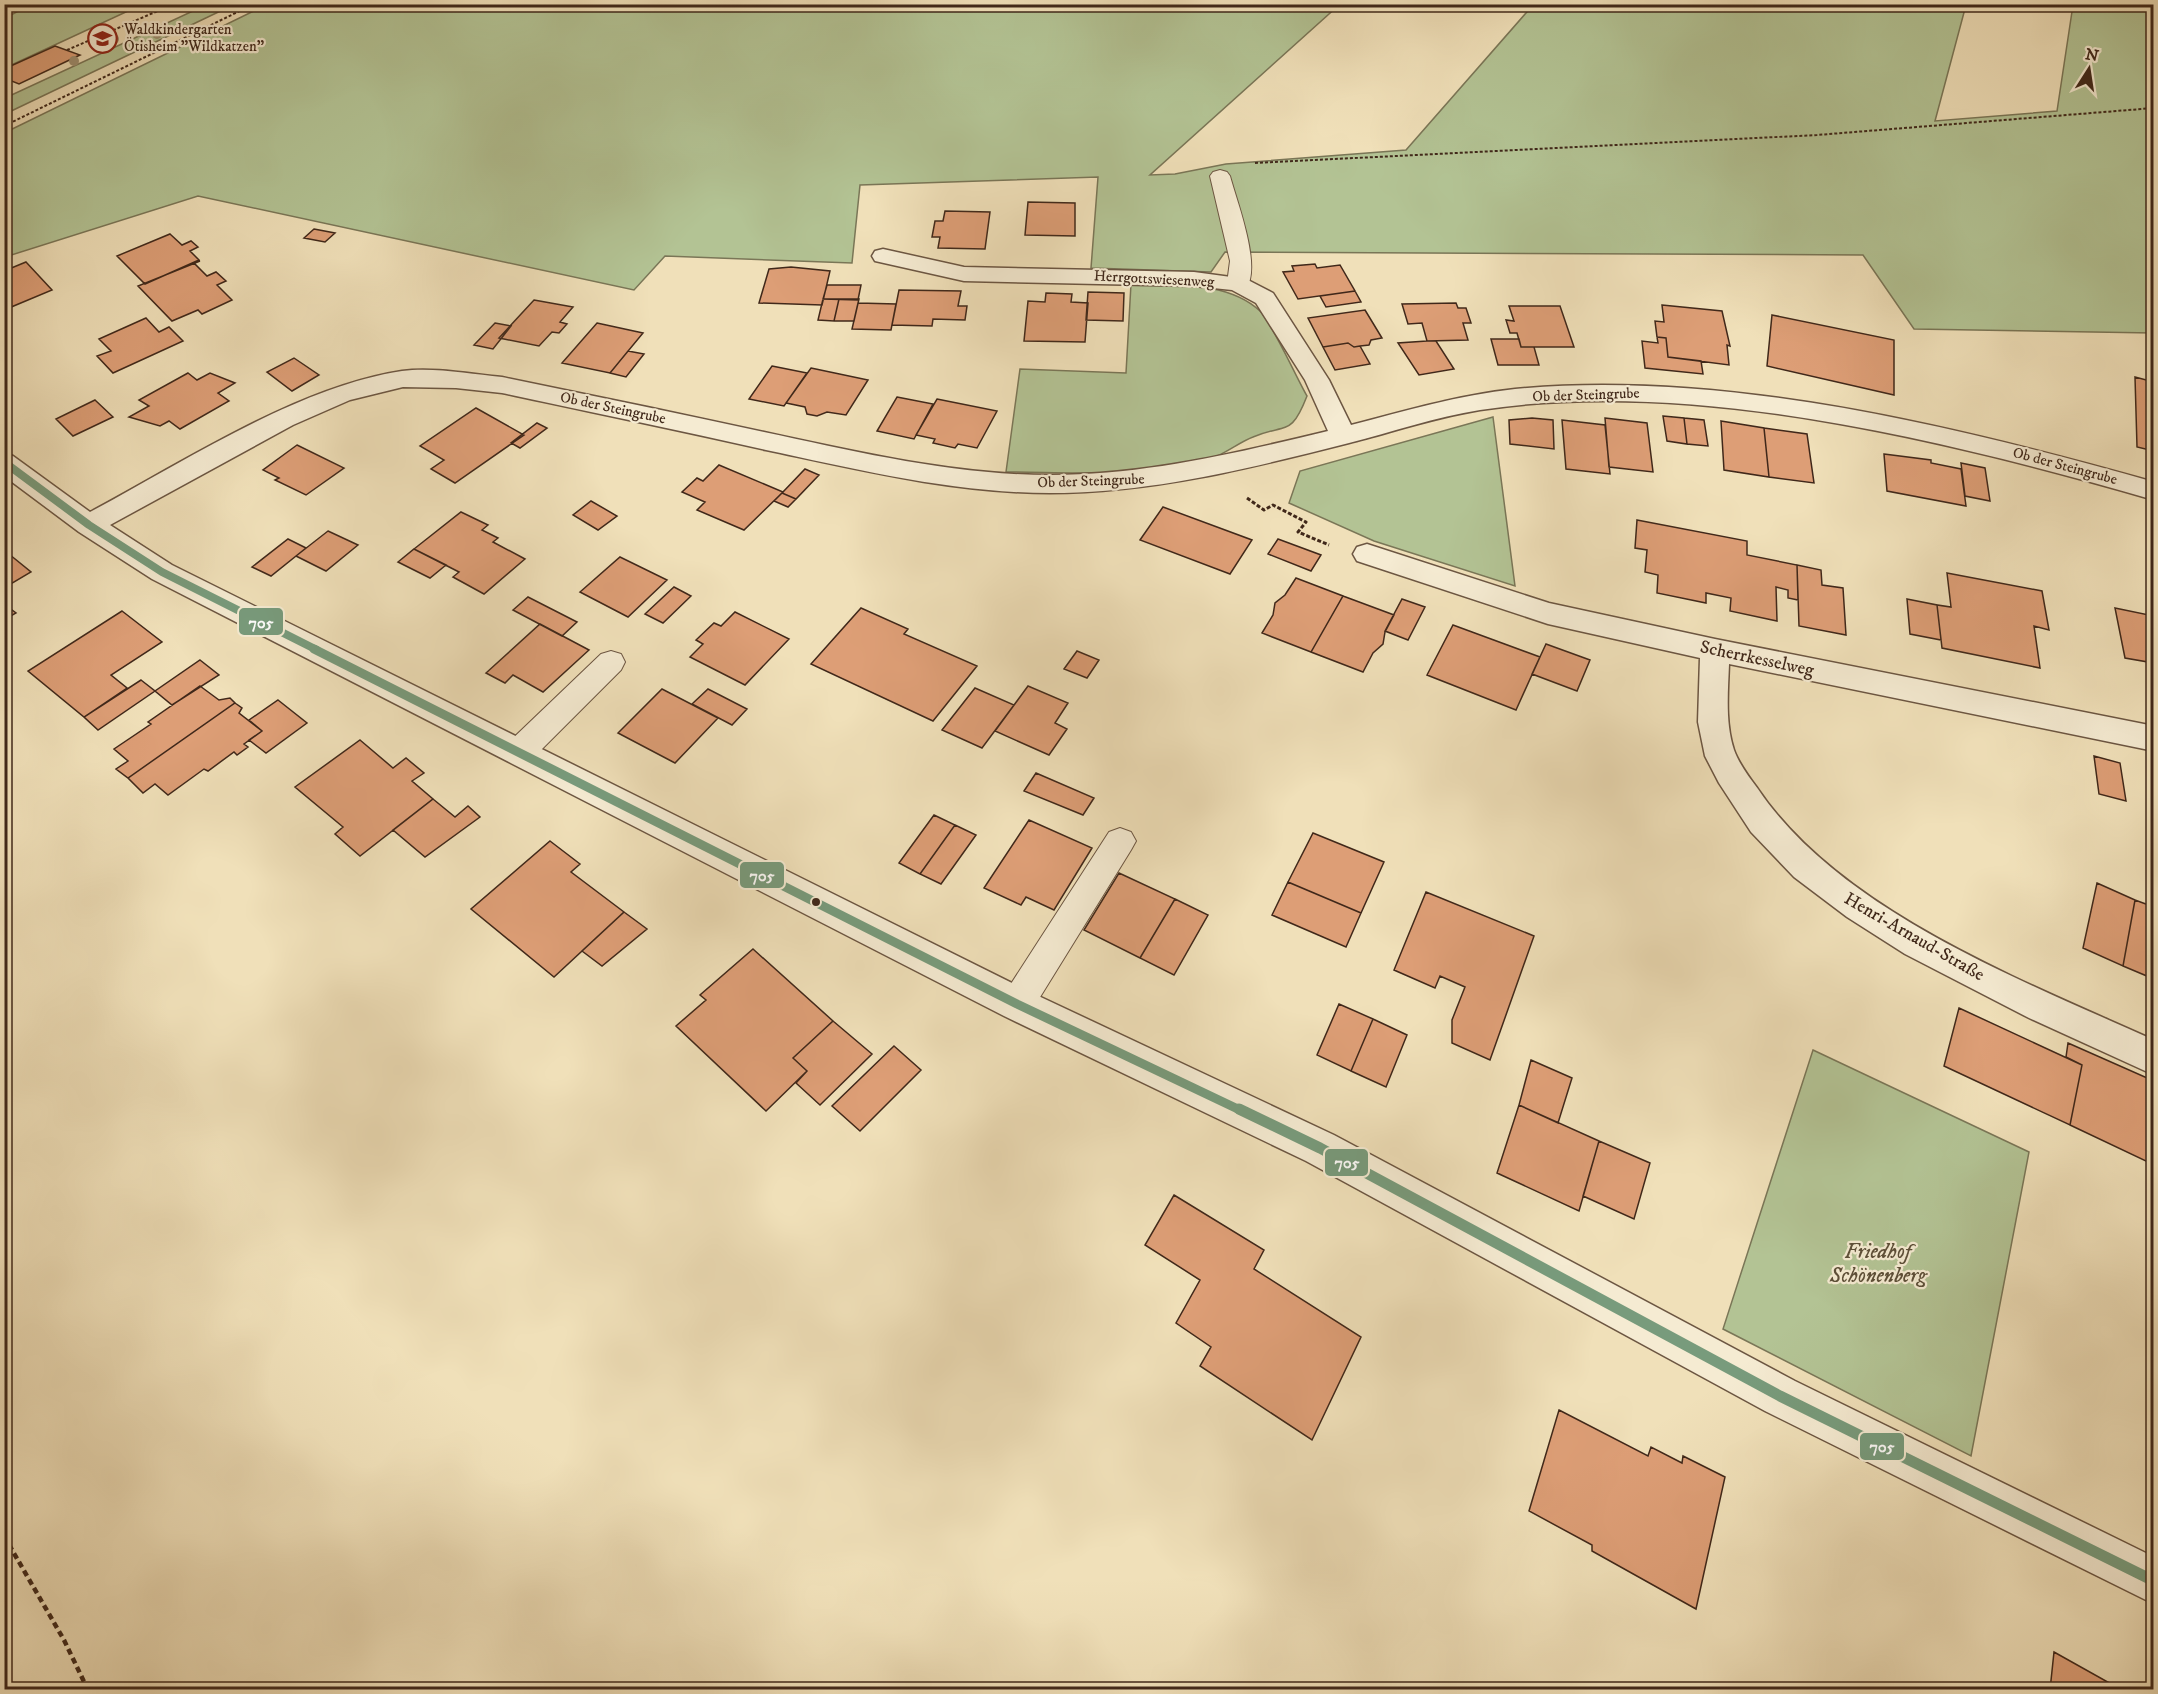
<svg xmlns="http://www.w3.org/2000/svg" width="2158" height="1694" font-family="'IM FELL DW Pica',serif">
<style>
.green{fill:#b3c394;stroke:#7a7657;stroke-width:1.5}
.building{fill:#dd9e76;stroke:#40281a;stroke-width:1.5}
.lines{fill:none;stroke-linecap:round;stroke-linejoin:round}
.service-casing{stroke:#6c5642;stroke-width:2}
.minor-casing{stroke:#6c5642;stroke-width:3}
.path-far2{stroke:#40281a;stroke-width:2;stroke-dasharray:3 2;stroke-linecap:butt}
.path-far1{stroke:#40281a;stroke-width:3;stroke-dasharray:4 2;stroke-linecap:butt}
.path{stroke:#40281a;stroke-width:4.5;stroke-dasharray:6 4;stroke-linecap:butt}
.service{fill:#f5ebd2;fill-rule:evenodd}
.minor{fill:#f5ebd2;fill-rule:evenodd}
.bus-1-far2-casing{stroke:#f5ebd2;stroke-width:11}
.bus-1-far1-casing{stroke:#f5ebd2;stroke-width:14}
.bus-1-casing{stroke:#f5ebd2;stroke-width:16}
.bus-1-far2{stroke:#789b7c;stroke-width:8}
.bus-1-far1{stroke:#789b7c;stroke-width:9}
.bus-1{stroke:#789b7c;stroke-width:11}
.tree{fill:#9f9072}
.bus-dot{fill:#40281a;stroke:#f5ebd2;stroke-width:2}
.labels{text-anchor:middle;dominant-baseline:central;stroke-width:4.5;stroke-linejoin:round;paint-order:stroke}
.far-poi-label{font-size:15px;fill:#40281a;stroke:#f5ebd2;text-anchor:start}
.far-street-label{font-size:15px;fill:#40281a;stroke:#f5ebd2}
.street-label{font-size:18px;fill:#40281a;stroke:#f5ebd2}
.near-park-label{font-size:21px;font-style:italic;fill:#5d4f38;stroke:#f5ebd2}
.line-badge{stroke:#f5ebd2;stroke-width:2}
.badge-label{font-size:16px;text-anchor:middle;font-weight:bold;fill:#fff}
</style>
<rect width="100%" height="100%" fill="#f0e0b9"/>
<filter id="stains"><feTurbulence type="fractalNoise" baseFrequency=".00333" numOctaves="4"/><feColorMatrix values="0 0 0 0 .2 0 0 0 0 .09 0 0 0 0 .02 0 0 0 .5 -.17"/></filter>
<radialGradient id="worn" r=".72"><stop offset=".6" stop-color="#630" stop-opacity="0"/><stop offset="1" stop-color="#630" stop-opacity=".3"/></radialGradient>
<path class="green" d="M32,4H141V5L5,68V18Z
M208,4L233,5L5,114V98Z
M266,5H1339L1150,175L1175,174L1226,164L1406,150L1533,5H1966L1935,121L2057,111L2073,5H2153V333L1914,329L1863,255L1225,252L1211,272L1091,268L1098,177L860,185L852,263L665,256L634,290L198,196L5,257L4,133Z
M1131,284C1172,286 1227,280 1260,311C1271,321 1297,379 1307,396C1291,437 1287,423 1253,437C1240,442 1229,451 1217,456C1156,479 1071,472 1006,472L1020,369L1126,373Z
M1493,417L1515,586L1374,541L1289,503L1300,471Z
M1813,1050L2029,1152L1971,1456L1723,1329Z"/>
<path class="building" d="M55,46L80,55L19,84L4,78V69Z
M1028,202L1075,203V236L1025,235Z
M945,211L990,212L985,249L938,248L940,237H932L935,221H943Z
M314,229L335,233L325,242L304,238Z
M170,234L182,245L191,241L198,247L190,251L199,260L145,284L117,256Z
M200,261L194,263L207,276L216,272L226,281L217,285L232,300L202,314L198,310L172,321L138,286Z
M26,262L52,290L4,310V271Z
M1315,264L1317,268L1340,265L1355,291L1298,299L1283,272L1294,271L1292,266Z
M791,267L830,271L822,305L759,303L769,269Z
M827,285H861L858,300L823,299Z
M899,290L961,291L958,306H967L965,320L933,319L932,326L892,325Z
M1355,291L1361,302L1326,307L1320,296Z
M1088,292L1124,293L1123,321L1086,320Z
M1046,293L1072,294L1071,302L1088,303L1085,342L1024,341L1028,301L1045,302Z
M823,299H839L834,321L818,320Z
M839,299H859L854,321H834Z
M534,300L573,307L560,322L567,324L559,333L552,332L539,346L499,338Z
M858,303L896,304L891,330L852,329Z
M1456,303L1458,308H1466L1471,323H1463L1468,340L1427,341L1422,323L1408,324L1402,304Z
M1662,305L1722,311L1730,346L1727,345L1729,365L1668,357L1666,338L1657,337L1655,321L1664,322Z
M1509,306H1560L1574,347H1521L1517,333H1510L1506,320L1514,321Z
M1365,310L1382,338L1371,340L1369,345L1360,346L1354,347L1348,343L1323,347L1308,318Z
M1772,315L1894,340V395L1767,366Z
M146,318L159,332L169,327L183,341L113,373L97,356L111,351L99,339Z
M495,323L511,326L493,349L474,345Z
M597,323L643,333L610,373L562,363Z
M1657,337L1666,338L1668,357L1701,361L1703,374L1645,368L1642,341L1658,343Z
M1491,339H1519L1521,347H1534L1539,365H1498Z
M1427,341H1436L1454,369L1419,375L1398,343Z
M1348,343L1354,347L1360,346L1370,364L1335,370L1323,347Z
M628,351L644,354L626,377L610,373Z
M294,358L319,375L292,391L267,372Z
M772,366L807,373L784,406L749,399Z
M811,368L868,380L846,415L827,412L817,416L807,414L805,407L786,403Z
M188,373L197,380L210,373L235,383L218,393L229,401L180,429L169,421L160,426L129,417L149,406L139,400Z
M2135,377L2154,382V451L2137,447Z
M897,397L933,404L914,439L877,431Z
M937,399L997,411L977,448L958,444L955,448L933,443L935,439L916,435Z
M95,400L113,417L73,436L56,419Z
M476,408L524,435L455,483L431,469L444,460L420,446Z
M1663,416L1684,418L1687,444L1667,441Z
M1532,418L1553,420L1554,449L1510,444L1509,420Z
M1605,418L1647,423L1653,472L1609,467Z
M1684,418L1704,420L1708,446L1687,444Z
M1562,420L1605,425L1610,474L1566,469Z
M1721,421L1764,428L1769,477L1724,470Z
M537,423L547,428L520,448L511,443Z
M1764,428L1807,434L1814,483L1769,477Z
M297,445L344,468L306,495L275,480L279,478L263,470Z
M1884,454L1931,460V463L1961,469L1966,506L1887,491Z
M1961,463L1985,468L1990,501L1965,496Z
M719,465L783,492L744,530L697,510L705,502L682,492L697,478L703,481Z
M805,469L819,475L796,499L782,493Z
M782,493L796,499L788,507L774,501Z
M591,501L617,516L598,530L573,515Z
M1163,507L1252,540L1230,574L1140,540Z
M461,512L488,525L482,530L498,538L493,542L525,559L484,594L453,577L459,572L414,549Z
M1637,520L1747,541V555L1797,565L1798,600L1788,598V590L1776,587L1777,621L1730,611L1731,598L1706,593V603L1657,593L1658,575L1645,572L1647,550L1635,548Z
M328,531L358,545L326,571L296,556Z
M288,539L306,548L271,576L252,567Z
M1278,539L1321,555L1311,571L1268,554Z
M414,549L446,565L430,578L398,562Z
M4,550L31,572L4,588Z
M620,557L667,580L628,617L580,592Z
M1797,565L1821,570L1822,585L1843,588L1846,635L1799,626Z
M1947,573L2042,591L2049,630L2034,626L2040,668L1942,648L1937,605L1951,607Z
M1296,578L1343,596L1311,652L1262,633L1273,615L1275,603L1285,595Z
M674,587L691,596L663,623L645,614Z
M1343,596L1394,615L1385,632L1383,644L1373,653L1363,672L1311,652Z
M528,597L577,622L562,636L513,610Z
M1402,599L1425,607L1408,640L1385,631Z
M1907,599L1937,605L1941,640L1910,634Z
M4,604L16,613L4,620Z
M861,608L908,629L904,634L977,666L933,721L811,664Z
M2115,608L2154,616V663L2125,658Z
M122,611L162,642L111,675L127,688L84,717L28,671Z
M735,612L789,639L745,685L690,657L703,644L696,640L714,623L721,626Z
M540,624L589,650L543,692L513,675L505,683L486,673Z
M1453,625L1540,657L1516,710L1427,675Z
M1546,644L1590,660L1577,691L1532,674Z
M1077,651L1099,660L1087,678L1064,669Z
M200,660L219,675L172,705L155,691Z
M141,680L155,691L98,730L84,717Z
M200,686L219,700L230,698L235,703L128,778L116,769L128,761L114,749L151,724L148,722Z
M1028,686L1068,703L1055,723L1067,729L1049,755L995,731Z
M975,688L1014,705L982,748L942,730Z
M662,689L718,718L675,763L618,733Z
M708,689L747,709L732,725L692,704Z
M278,700L307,723L266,753L249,740L262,731L249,720Z
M235,703L242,708L239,713L262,731L244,744L248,747L237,755L234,752L208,771L204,769L168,795L155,784L143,793L128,778Z
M360,740L393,768L406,758L424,773L412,781L433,799L360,856L335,834L343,827L295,787Z
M2094,756L2120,763L2126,801L2099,794Z
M1036,773L1094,798L1083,815L1024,791Z
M433,799L455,817L468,806L480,817L425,857L393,830Z
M934,815L955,825L920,874L899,863Z
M1029,820L1092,848L1054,910L1026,897L1021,905L984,888Z
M955,825L976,835L941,884L920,874Z
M1313,833L1384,862L1361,913L1288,882Z
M550,841L580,864L571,872L624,912L554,977L471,909Z
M1119,873L1175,899L1140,958L1084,930Z
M1288,882L1361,913L1346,947L1272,915Z
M2097,883L2135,900L2123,966L2083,948Z
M1426,892L1534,936L1490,1060L1452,1043V1020L1465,987L1440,976L1435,988L1394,970Z
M1175,899L1208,915L1174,975L1140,958Z
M2135,900L2154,907V979L2123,966Z
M624,912L647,929L602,966L582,951Z
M753,949L833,1021L793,1058L807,1071L766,1111L676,1026L706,1000L700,995Z
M1339,1004L1373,1019L1351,1071L1317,1055Z
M1959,1008L2082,1065L2070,1125L1944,1066Z
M1373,1019L1407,1035L1386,1087L1351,1071Z
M833,1021L872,1054L820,1105L796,1083L807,1071L793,1058Z
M2068,1043L2154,1081V1139L2150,1163L2070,1125L2082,1065L2066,1057Z
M894,1046L921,1070L860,1131L832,1106Z
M1531,1060L1572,1078L1558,1123L1519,1105Z
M1519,1105L1599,1141L1579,1211L1497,1173Z
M1599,1141L1650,1163L1634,1219L1583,1196Z
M1174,1195L1264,1250L1254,1269L1361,1337L1312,1440L1200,1366L1211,1347L1176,1323L1200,1280L1145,1245Z
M1559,1410L1648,1456L1651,1447L1682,1463L1683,1456L1725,1477L1696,1609L1592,1551V1545L1529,1511Z
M2054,1652L2122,1690H2050Z"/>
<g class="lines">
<defs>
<path id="service" d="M1220,170L1227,172L1230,176C1237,202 1262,266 1246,289H1230L1227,284L1230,261L1210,176L1213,172Z
M611,651L621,654L625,662L621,670L530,761L519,764L508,761L504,752L508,743L601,654Z
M1120,828L1131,832L1136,841L1131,850L1029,1015L1017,1020L1005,1015L1000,1004L1005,993L1109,832Z"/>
<path id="minor" d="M883,249L964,267L1194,272L1246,279L1273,293L1329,380L1351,425C1405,411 1459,395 1515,389C1721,369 1956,426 2154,482V500C1948,441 1694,377 1480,410C1436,417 1392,432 1349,443C1251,468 1152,493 1050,493C954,493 860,470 766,450C678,430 590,412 502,393L456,388L403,387L350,400L293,425L110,525L172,565L1030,992L1334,1135L1795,1381L2154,1557V1604L1765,1411L1306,1161L1004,1016L152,579L79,532L4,476V453L13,456L90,512C184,462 297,387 402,371C434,367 470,374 502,377C589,395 677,413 764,432C858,452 953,475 1051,475C1145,475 1237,453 1328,431L1305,380L1256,303L1232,290L1194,286L964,281L875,261L872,256L875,251Z
M1367,544L1549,603L1715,639L2154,726V751L1729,664C1728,692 1725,723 1734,750C1739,764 1749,777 1758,789C1840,911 2023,981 2154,1040V1075L2029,1018L1905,954L1847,917L1794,877L1751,832L1719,783L1705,756L1698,722L1700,658L1548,624L1357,561L1353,554L1357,547Z"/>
</defs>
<use href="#service" class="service-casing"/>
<use href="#minor" class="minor-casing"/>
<path class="path-far2" d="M67,50L174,4
M4,126L254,4
M1255,163L1817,135L2154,108"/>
<path class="path-far1" d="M1247,498L1264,510L1273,505L1306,522L1298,532L1329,545"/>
<path class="path" d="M4,1536L64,1640L88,1690"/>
<use href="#service" class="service"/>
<use href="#minor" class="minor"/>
<defs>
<path id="bus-1-far2" d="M4,462L89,525L162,572L317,650"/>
<path id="bus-1-far1" d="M314,649L1017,1004L1242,1111"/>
<path id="bus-1" d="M1239,1109L1320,1148L1780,1396L2154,1581"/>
</defs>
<use href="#bus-1-far2" class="bus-1-far2-casing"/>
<use href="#bus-1-far1" class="bus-1-far1-casing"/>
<use href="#bus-1" class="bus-1-casing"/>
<use href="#bus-1-far2" class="bus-1-far2"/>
<use href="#bus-1-far1" class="bus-1-far1"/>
<use href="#bus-1" class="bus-1"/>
</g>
<g class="tree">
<circle cx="157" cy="34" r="5"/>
<circle cx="114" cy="39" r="5"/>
<circle cx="74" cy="61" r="5"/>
</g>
<defs>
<symbol id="school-ring" viewBox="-11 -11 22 22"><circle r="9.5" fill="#f5ebd2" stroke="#8f2418" stroke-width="1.5"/><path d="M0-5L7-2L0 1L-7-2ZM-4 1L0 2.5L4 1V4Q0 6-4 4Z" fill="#8f2418"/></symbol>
</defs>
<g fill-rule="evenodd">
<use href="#school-ring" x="86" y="22" width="33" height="33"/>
</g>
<circle class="bus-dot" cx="816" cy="902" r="5"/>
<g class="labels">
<g class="far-poi-label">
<text x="124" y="29">Waldkindergarten<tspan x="124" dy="17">Ötisheim "Wildkatzen"</tspan></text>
</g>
<g class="far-street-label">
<text transform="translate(1154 279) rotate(3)">Herrgottswiesenweg</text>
<text transform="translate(1586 395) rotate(-2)">Ob der Steingrube</text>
<text transform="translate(613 408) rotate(12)">Ob der Steingrube</text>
<text transform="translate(2065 466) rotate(15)">Ob der Steingrube</text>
<text transform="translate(1091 481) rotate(-2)">Ob der Steingrube</text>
</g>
<g class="street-label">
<text transform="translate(1757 659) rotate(12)">Scherrkesselweg</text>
<text transform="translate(1914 937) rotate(30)">Henri-Arnaud-Straße</text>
</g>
<g class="near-park-label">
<text x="1878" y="1252">Friedhof<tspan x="1878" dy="24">Schönenberg</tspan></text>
</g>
</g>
<g class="line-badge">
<rect x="238" y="607" width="46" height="29" rx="6" fill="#789b7c"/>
<rect x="739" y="861" width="46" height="28" rx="6" fill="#789b7c"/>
<rect x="1324" y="1148" width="45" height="29" rx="6" fill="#789b7c"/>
<rect x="1859" y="1432" width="46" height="29" rx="6" fill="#789b7c"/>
</g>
<g class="badge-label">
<text x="261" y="628">705</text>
<text x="762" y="881">705</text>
<text x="1347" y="1168">705</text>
<text x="1882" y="1452">705</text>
</g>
<rect width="2158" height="1694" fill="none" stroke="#f0e0b9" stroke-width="24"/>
<rect x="6" y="6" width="2146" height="1682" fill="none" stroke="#40281a" stroke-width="3"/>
<rect x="12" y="12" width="2134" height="1670" fill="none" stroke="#40281a" stroke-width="1.5"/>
<g transform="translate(2089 69) rotate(12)" stroke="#f5ebd2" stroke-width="4.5" paint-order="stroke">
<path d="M0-4.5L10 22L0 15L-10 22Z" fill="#40281a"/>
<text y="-9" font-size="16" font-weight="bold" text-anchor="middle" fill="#40281a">N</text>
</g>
<rect width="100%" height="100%" filter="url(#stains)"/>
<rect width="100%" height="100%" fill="url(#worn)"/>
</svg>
